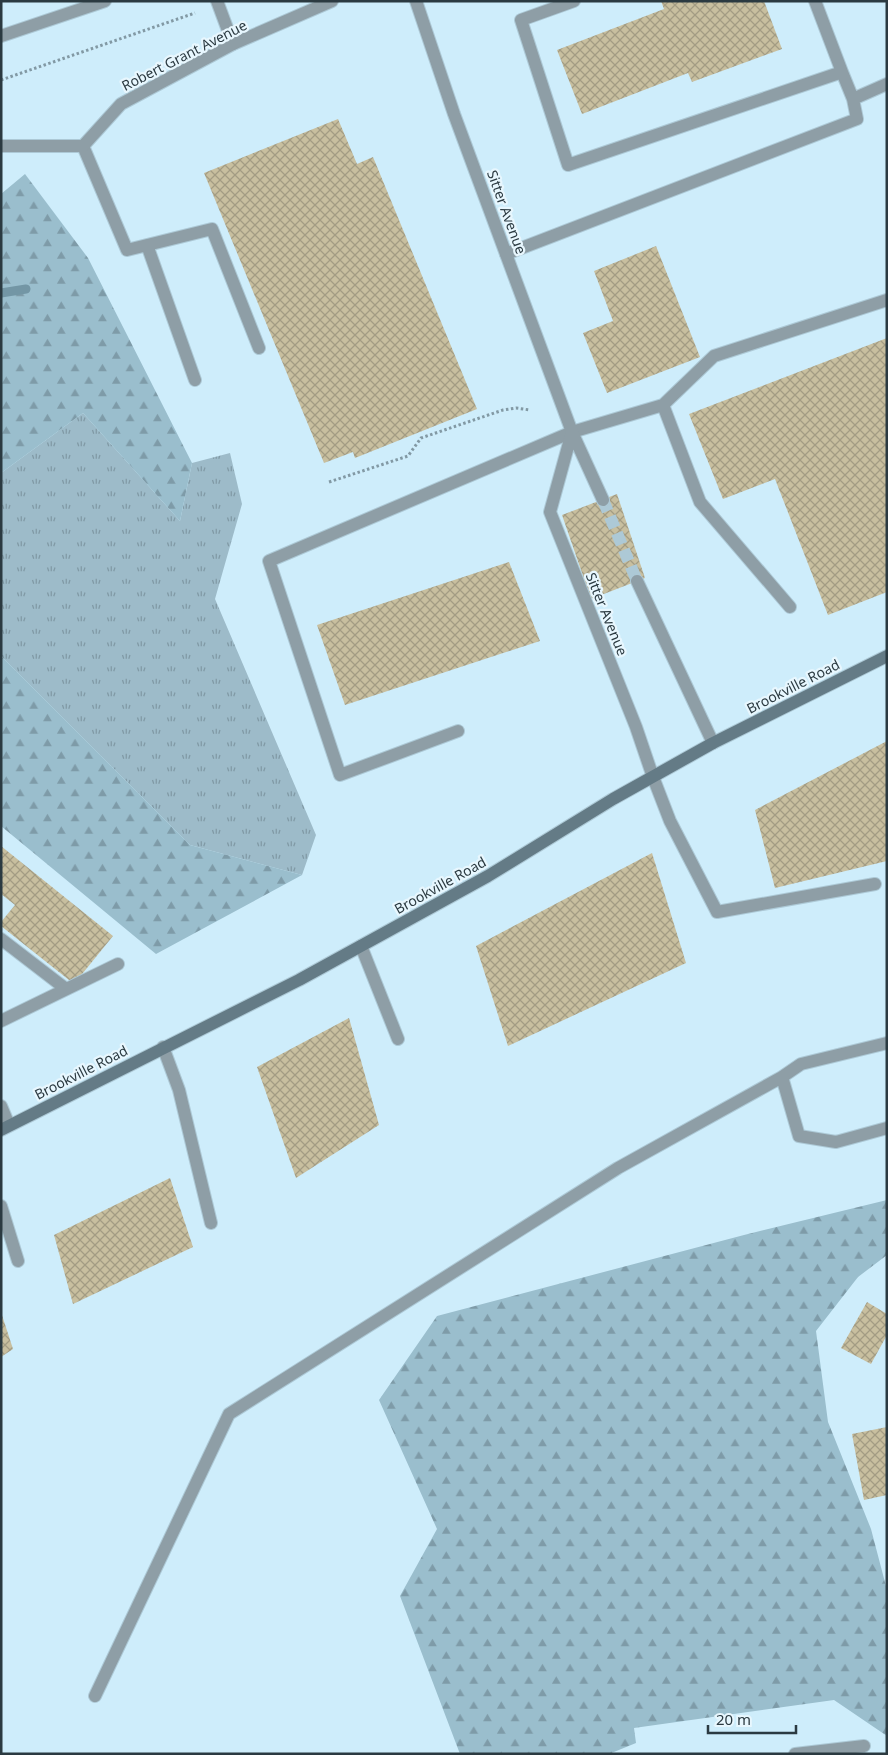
<svg xmlns="http://www.w3.org/2000/svg" width="888" height="1755" font-family="'Noto Sans',sans-serif">
<style>
.grass{fill:url(#grass-tufts)}
.forest{fill:url(#forest-firs)}
.lines{fill:none;stroke-linecap:round;stroke-linejoin:round}
.stream{stroke:#7396a5;stroke-width:9}
.building{fill:url(#building-cross-hatch)}
.street-tunnel{stroke:#adc9d6;stroke-width:12;stroke-dasharray:12 6;stroke-linecap:butt}
.lane-casing{stroke:#adc9d6;stroke-width:14}
.street-casing{stroke:#adc9d6;stroke-width:14}
.secondary-casing{stroke:#adc9d6;stroke-width:14}
.path{stroke:#8299a4;stroke-width:3;stroke-dasharray:2.5 2.5;stroke-linecap:butt}
.lane{stroke:#8e9ea6;stroke-width:12}
.street{stroke:#8e9ea6;stroke-width:12}
.secondary{stroke:#647b86;stroke-width:12}
.labels{text-anchor:middle;dominant-baseline:central;stroke-width:4.5;stroke-linejoin:round;paint-order:stroke}
.street-label{font-size:14px;fill:#2b3a41;stroke:#e8f7fe}
</style>
<defs>
<pattern id="grass-tufts" width="24" height="20" patternUnits="userSpaceOnUse" patternTransform="scale(1.25)"><rect width="24" height="20" fill="#9dbbc9"/><path d="M3 7l-1-3M5 7V3M7 7l1-3M15 17l-1-3M17 17v-4M19 17l1-3" fill="none" stroke="#8099a5"/></pattern>
<pattern id="forest-firs" width="22" height="20" patternUnits="userSpaceOnUse" patternTransform="scale(1.25)"><rect width="22" height="20" fill="#9abecd"/><path d="M5 1l3.5 6h-7zM16 11l3.5 6h-7z" fill="#7e9ba8"/></pattern>
<pattern id="building-cross-hatch" width="8" height="8" patternUnits="userSpaceOnUse" patternTransform="scale(1.25)"><rect width="8" height="8" fill="#c8bf9f"/><path d="M0 0l8 8M0 8l8-8" fill="none" stroke="#a39c83"/></pattern>
</defs>
<rect width="100%" height="100%" fill="#ceedfb"/>
<path class="grass" d="M83,413L180,521L192,463L230,453L242,504L215,599L316,835L302,875L190,845L1,656V473Z"/>
<path class="forest" d="M25,174L88,258L192,463L180,521L83,413L1,473V194Z
M1,656L190,845L302,875L156,954L1,826Z
M887,1200V1255L858,1277L816,1331L828,1422L871,1529L887,1590V1736L834,1700L634,1728L636,1743L609,1754H460L400,1596L437,1529L379,1400L437,1316L744,1235Z"/>
<g class="lines">
<path class="stream" d="M1,293L26,289"/>
</g>
<path class="building" d="M661,1H764L782,49L692,82L688,73L582,114L557,50L664,9Z
M338,119L357,164L373,157L477,409L355,458L353,452L324,463L204,173Z
M656,246L700,357L607,393L583,333L613,321L594,271Z
M887,338V592L828,615L775,479L723,499L689,414Z
M617,494L645,578L591,599L562,515Z
M509,562L540,641L345,705L317,625Z
M887,741V861L775,888L755,810Z
M1,846L113,936L74,984L1,926V922L15,905L1,894Z
M652,853L686,963L508,1046L476,946Z
M349,1018L379,1125L296,1178L257,1067Z
M170,1178L193,1247L73,1304L54,1235Z
M867,1302L887,1314V1335L871,1364L841,1348Z
M1,1312L13,1349L1,1357Z
M887,1427V1495L864,1500L852,1434Z"/>
<g class="lines">
<path class="street-tunnel" d="M603,500L637,581"/>
<defs>
<path id="lane" d="M217,1L233,44
M815,1L842,72
M1,36L105,1
M853,99L887,84
M83,146L127,250L212,229L259,348
M147,245L195,380
M506,254L857,119L853,99L842,72L568,165L521,20L574,1
M663,405L714,356L887,300
M458,731L340,775L269,561L572,432L663,405L700,502L790,607
M653,777L670,821L717,912L875,884
M1,939L66,989
M361,946L398,1039
M1,1021L118,964
M887,1043L801,1064L782,1077L799,1136L836,1142L887,1128
M163,1047L179,1090L211,1223
M1,1106L9,1125
M1,1206L18,1261
M95,1696L229,1414L618,1168L782,1077
M795,1754L864,1746"/>
<path id="street" d="M416,1L454,114L572,432L603,500
M1,146H83L121,104L233,44L332,1
M572,432L550,512L636,727L653,777
M637,581L713,743"/>
<path id="secondary" d="M1,1130L299,980L488,876L613,799L713,743L887,656"/>
</defs>
<use href="#lane" class="lane-casing"/>
<use href="#street" class="street-casing"/>
<use href="#secondary" class="secondary-casing"/>
<path class="path" d="M1,80L195,13
M329,482L408,456L421,438L503,410L516,408L530,410"/>
<use href="#lane" class="lane"/>
<use href="#street" class="street"/>
<use href="#secondary" class="secondary"/>
</g>
<g class="labels">
<g class="street-label">
<text transform="translate(184 55) rotate(-27)">Robert Grant Avenue</text>
<text transform="translate(507 212) rotate(70)">Sitter Avenue</text>
<text transform="translate(607 614) rotate(68)">Sitter Avenue</text>
<text transform="translate(793 686) rotate(-27)">Brookville Road</text>
<text transform="translate(440 885) rotate(-29)">Brookville Road</text>
<text transform="translate(81 1072) rotate(-27)">Brookville Road</text>
</g>
</g>
<rect width="888" height="1755" fill="none" stroke="#2b3a41" stroke-width="5"/>
<path d="M708 1725v8h88v-8" fill="none" stroke="#2b3a41" stroke-width="2.5"/>
<text x="716" y="1725" font-size="15" fill="#2b3a41" stroke="#e8f7fe" stroke-width="4" paint-order="stroke">20 m</text>
</svg>
